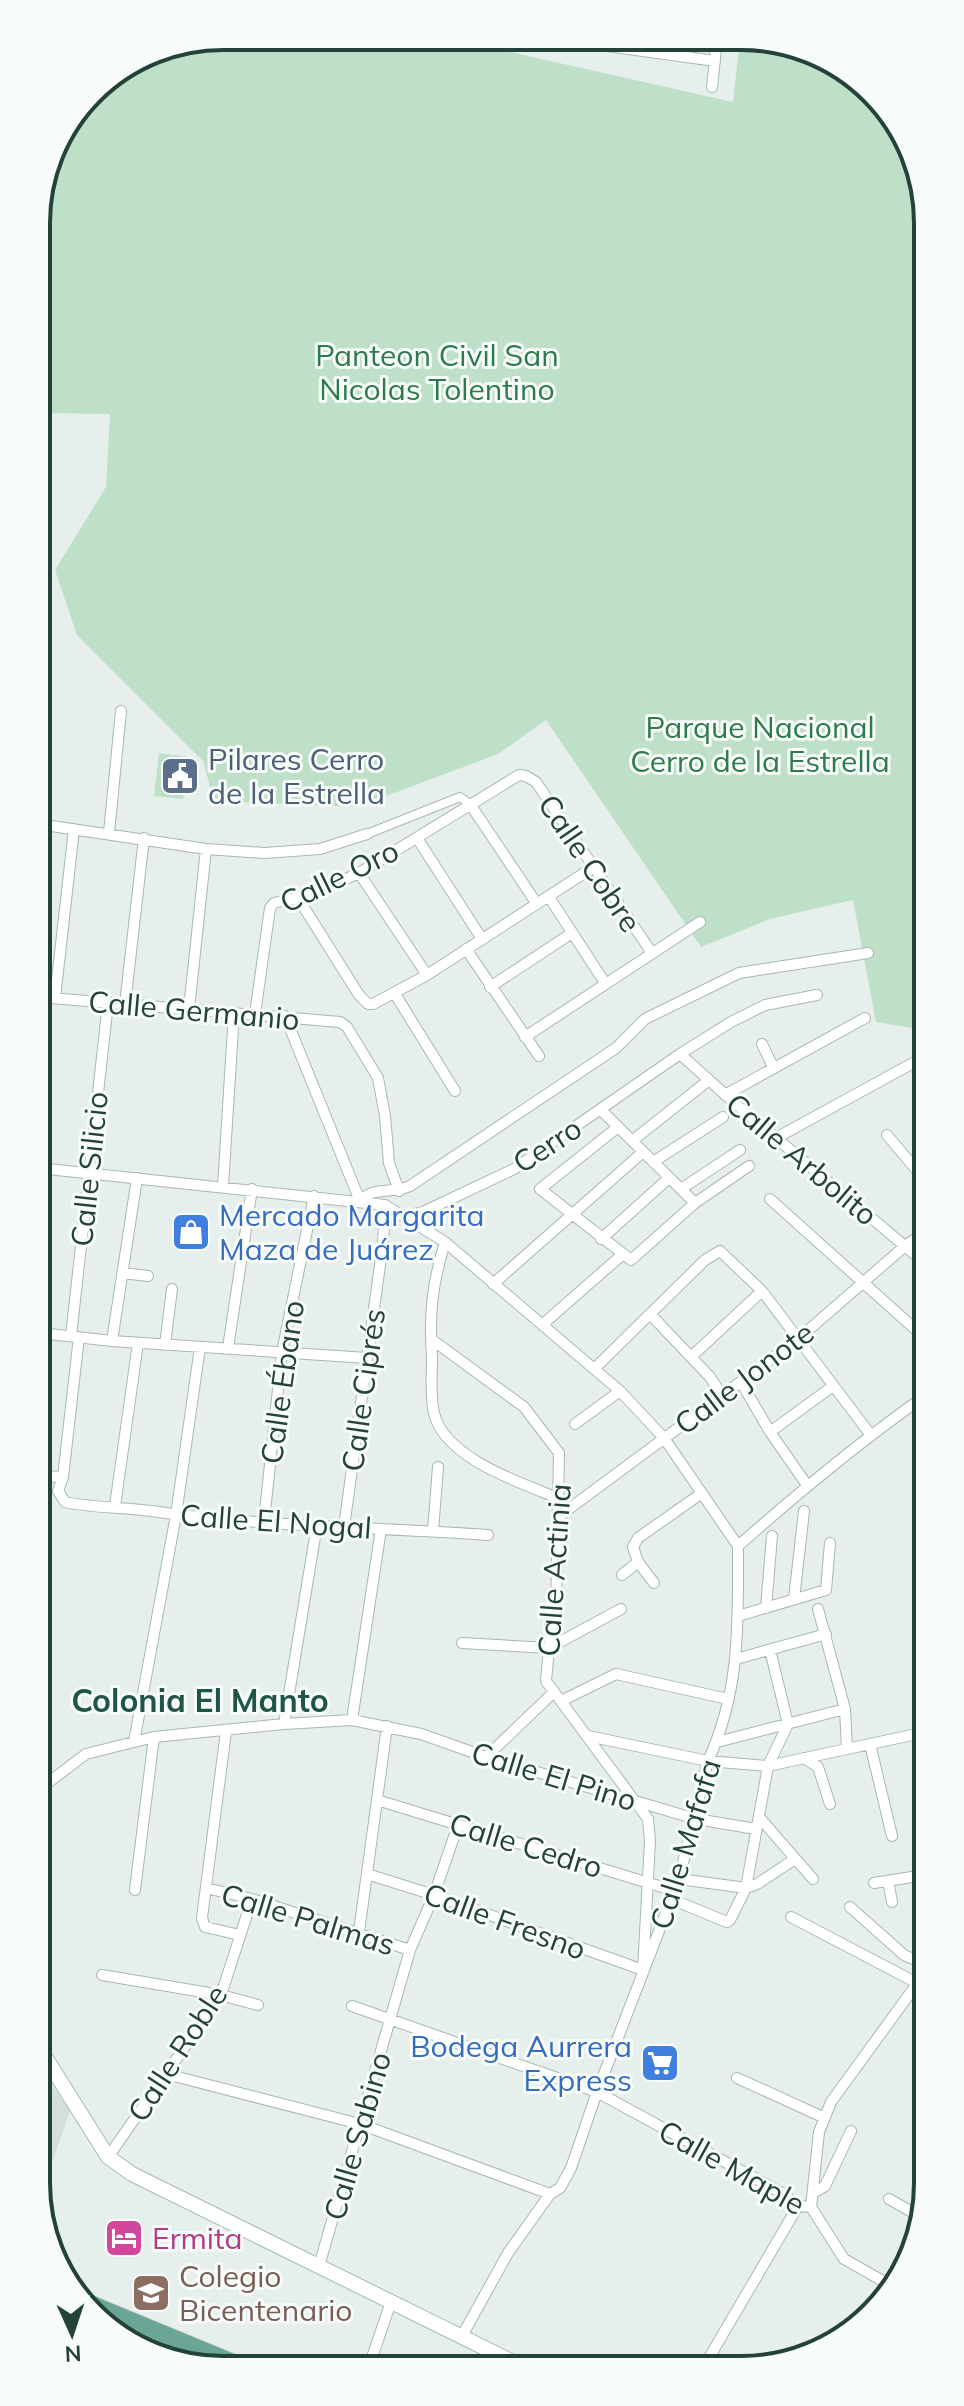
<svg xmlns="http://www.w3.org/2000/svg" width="964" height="2406" font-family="Mulish,sans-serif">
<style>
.built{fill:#d4dfda}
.green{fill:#bfe0c8}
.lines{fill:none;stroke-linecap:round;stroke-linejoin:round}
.pedestrian-casing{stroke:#a8b8b2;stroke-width:10}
.minor-casing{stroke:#a8b8b2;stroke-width:12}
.secondary-casing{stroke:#a4bbb3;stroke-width:16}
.primary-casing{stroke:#c2cac8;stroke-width:18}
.pedestrian{stroke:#fff;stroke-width:8}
.minor{stroke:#fff;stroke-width:10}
.secondary{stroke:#fff;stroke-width:14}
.primary{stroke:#6aa596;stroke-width:16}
.labels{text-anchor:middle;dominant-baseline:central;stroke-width:6;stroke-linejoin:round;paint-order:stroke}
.park-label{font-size:30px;fill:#2d7a4b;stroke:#f7fbf9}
.service-label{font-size:30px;fill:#4e5e75;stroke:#f7fbf9;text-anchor:start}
.street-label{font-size:30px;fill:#24423a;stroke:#f7fbf9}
.shop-label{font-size:30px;fill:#366cbe;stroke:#f7fbf9;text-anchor:start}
.hotel-label{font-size:30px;fill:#b23c85;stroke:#f7fbf9;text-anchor:start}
.education-label{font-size:30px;fill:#785e54;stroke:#f7fbf9;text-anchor:start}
.neighbourhood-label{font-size:32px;font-weight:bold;fill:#1f5548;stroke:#f7fbf9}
.rim{fill:none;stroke:#24423a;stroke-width:4}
</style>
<rect width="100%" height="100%" fill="#e6efeb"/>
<path class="built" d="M42,2072L70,2111L42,2191Z"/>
<path class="green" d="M223,36L444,37L733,102L740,39L777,40L873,90L922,175L924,1030L876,1022L853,900L770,919L701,947L546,720L498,754L357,807L214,801L203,761L77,635L55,570L106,487L110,414L37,413L36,210L55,140L99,83L152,50Z
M159,753L188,757L183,799L154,796Z"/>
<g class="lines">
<defs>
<path id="pedestrian" d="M367,834L460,797L470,804"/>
<path id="minor" d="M550,38L715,61
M712,87L717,39
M37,470L43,443
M470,804L537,904
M38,824L206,849L265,853L320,849L367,834
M109,833L121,711
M417,838L482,939
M359,873L427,975
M549,897L605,983
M298,898L359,995L368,1004H373L427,975L592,868
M466,949L539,1056
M490,987L572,933
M395,994L455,1091
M39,997L340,1022L347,1027L378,1078L385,1116L389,1163L399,1191
M55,998L74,829
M125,1004L144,838
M189,1009L206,849
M255,1014L270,908L274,903L313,894L359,873L519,775L526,776L536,782L652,953
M285,1016L360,1201
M525,1037L700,922
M762,1044L773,1067
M680,1054L738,1106L925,1263
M725,1095L865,1018
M601,1110L695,1203
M618,1127L540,1189L631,1260L695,1203L749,1166
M887,1135L925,1180
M776,1138L924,1057
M632,1141L709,1080
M653,1162L723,1117
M48,1169L385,1205L445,1242L620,1391L664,1438L738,1546
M223,1186L234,1013
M681,1189L740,1150
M770,1199L925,1338
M360,1201C373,1186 392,1194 410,1186L616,1048L645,1019L739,973L868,953
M404,1216L423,1212L514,1169L680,1054L731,1022L765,1005L817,995
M601,1239L669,1178
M445,1242C432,1285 429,1313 432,1358C432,1375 430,1396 434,1413C444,1458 521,1483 558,1498
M123,1273L148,1276
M493,1284L643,1152
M650,1314L710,1377L722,1395
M542,1325L623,1254
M40,1333L112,1341L367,1358
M71,1336L108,1003
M79,1337L63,1477L58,1491L65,1502C93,1508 122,1507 151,1511C262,1527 376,1527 488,1535
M112,1341L137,1178
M165,1345L172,1289
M228,1348L252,1189
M691,1357L762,1291
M594,1369L705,1260L720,1251L762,1291L870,1434
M741,1382L770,1432L807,1485
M575,1424L620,1391
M770,1432L833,1386
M40,1476L63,1477
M115,1506L138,1343
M558,1517L797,1340L905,1246L925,1232
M264,1521L282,1352L314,1196
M344,1527L383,1243L385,1205
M433,1531L438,1467
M622,1575L638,1562
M654,1583L638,1562L633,1547L638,1538L702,1493
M794,1599L804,1511
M766,1608L772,1536
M818,1609L845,1709L847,1749
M738,1616L826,1590L830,1543
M462,1643L549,1648L621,1609
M736,1659L826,1634
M561,1701L616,1674L728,1699
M352,1720L381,1529
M284,1724L317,1525
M226,1731L202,1918L205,1927L240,1935
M588,1736L708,1761L768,1766L926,1732
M134,1742L176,1515L200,1347
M717,1742L845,1709
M870,1744L892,1836
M486,1757L554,1692
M804,1758L818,1767L830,1804
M41,1788L86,1754L154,1737L284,1724L352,1720L421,1734L486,1757L696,1819L756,1829
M377,1800L675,1891
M759,1817L813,1879
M367,1874L434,1895L643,1970L650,1841L648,1819L546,1681L549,1648L556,1612L559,1453L524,1407L431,1339
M41,1875L44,1873
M918,1876L927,1911
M679,1879L746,1888L757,1884L795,1859
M888,1881L892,1902
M874,1883L918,1876L927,1878
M206,1888L252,1899L410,1950
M135,1890L154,1737
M671,1899L727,1922L730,1920L746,1888L768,1766L788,1724L770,1650
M850,1907L904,1955L927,1965
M791,1917L919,1984
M359,1932L387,1726
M919,1961L927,1938
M102,1975L221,1995L258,2005
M352,2006L597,2092L784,2194L798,2206L811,2207L844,2259L890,2285
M166,2074L360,2124L550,2194
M737,2078L825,2118
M108,2157L221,1995L252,1899
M815,2192L825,2186L851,2131
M889,2199L919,2216
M811,2207L819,2132L831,2102L927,1970
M319,2266L410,1950L434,1895L458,1825
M462,2336L508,2253L550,2194L560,2188L571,2168L597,2092L679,1879L708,1761C741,1689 738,1623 738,1546C798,1493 859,1442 925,1396
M706,2363L798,2206
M369,2366L391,2302"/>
<path id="secondary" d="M42,2052L108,2157L132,2174L519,2365"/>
<path id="primary" d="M82,2300L242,2366
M141,2342L199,2366"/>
</defs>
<use href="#pedestrian" class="pedestrian-casing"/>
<use href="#minor" class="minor-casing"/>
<use href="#secondary" class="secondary-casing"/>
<use href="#primary" class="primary-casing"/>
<use href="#pedestrian" class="pedestrian"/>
<use href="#minor" class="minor"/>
<use href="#secondary" class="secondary"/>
<use href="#primary" class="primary"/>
</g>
<defs>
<symbol id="civic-square" viewBox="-11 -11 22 22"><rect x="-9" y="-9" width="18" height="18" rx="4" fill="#5c6f8a" stroke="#f7fbf9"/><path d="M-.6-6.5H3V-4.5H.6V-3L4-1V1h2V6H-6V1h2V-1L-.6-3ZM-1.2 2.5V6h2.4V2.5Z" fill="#fff"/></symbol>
<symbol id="shop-square" viewBox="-11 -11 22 22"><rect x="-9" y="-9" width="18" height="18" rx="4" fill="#3f7fe0" stroke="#f7fbf9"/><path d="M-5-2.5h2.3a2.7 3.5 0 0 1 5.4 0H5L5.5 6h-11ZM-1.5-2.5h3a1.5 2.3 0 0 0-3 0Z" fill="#fff"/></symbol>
<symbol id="supermarket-square" viewBox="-11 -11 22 22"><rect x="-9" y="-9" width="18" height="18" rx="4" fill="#3f7fe0" stroke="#f7fbf9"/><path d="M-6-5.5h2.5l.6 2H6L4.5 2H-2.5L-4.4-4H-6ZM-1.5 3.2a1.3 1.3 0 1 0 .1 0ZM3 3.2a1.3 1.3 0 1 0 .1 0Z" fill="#fff"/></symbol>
<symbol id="hotel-square" viewBox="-11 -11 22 22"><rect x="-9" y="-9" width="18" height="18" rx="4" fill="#d1479c" stroke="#f7fbf9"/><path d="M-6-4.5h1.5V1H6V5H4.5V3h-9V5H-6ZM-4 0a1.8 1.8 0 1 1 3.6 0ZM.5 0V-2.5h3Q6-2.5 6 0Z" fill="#fff"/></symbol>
<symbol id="school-square" viewBox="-11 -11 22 22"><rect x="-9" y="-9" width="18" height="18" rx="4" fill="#8d6e63" stroke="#f7fbf9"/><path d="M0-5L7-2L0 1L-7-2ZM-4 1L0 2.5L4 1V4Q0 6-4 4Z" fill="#fff"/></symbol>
</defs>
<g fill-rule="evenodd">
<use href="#civic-square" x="158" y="754" width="44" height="44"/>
<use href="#shop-square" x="169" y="1210" width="44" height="44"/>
<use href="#supermarket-square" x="638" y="2041" width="44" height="44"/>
<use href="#hotel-square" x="102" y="2216" width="44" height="44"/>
<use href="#school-square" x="129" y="2271" width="44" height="44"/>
</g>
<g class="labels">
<g class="park-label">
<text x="437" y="355">Panteon Civil San<tspan x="437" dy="34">Nicolas Tolentino</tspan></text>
<text x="760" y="727">Parque Nacional<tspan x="760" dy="34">Cerro de la Estrella</tspan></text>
</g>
<g class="service-label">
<text x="208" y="759">Pilares Cerro<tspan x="208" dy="34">de la Estrella</tspan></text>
</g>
<g class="street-label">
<text transform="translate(590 863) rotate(56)">Calle Cobre</text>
<text transform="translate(339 876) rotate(-26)">Calle Oro</text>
<text transform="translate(194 1010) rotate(5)">Calle Germanio</text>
<text transform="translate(547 1145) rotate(-33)">Cerro</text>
<text transform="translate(802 1159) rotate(40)">Calle Arbolito</text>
<text transform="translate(89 1169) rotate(-84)">Calle Silicio</text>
<text transform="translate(744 1378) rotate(-37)">Calle Jonote</text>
<text transform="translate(282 1382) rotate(-82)">Calle Ébano</text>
<text transform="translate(363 1390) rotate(-82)">Calle Ciprés</text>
<text transform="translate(276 1521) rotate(4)">Calle El Nogal</text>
<text transform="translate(554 1570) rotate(-86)">Calle Actinia</text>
<text transform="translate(554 1776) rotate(17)">Calle El Pino</text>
<text transform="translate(685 1844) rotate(-73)">Calle Mafafa</text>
<text transform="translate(526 1845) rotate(17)">Calle Cedro</text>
<text transform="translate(308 1919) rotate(17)">Calle Palmas</text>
<text transform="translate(505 1921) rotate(20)">Calle Fresno</text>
<text transform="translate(177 2053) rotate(-57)">Calle Roble</text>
<text transform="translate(357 2136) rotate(-74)">Calle Sabino</text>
<text transform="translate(732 2167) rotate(29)">Calle Maple</text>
</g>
<g class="shop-label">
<text x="219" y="1215">Mercado Margarita<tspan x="219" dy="34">Maza de Juárez</tspan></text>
<text x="632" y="2046" text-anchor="end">Bodega Aurrera<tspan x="632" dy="34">Express</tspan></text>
</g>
<g class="hotel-label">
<text x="152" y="2238">Ermita</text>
</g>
<g class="education-label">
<text x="179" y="2276">Colegio<tspan x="179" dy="34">Bicentenario</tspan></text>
</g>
<g class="neighbourhood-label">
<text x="200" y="1700">Colonia El Manto</text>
</g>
</g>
<path d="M0 0H964V2406H0ZM223 50H741A173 173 0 0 1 914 223V2183A173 173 0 0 1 741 2356H223A173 173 0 0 1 50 2183V223A173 173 0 0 1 223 50Z" fill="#f7fbf9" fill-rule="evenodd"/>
<path class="rim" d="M223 50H741A173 173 0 0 1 914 223V2183A173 173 0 0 1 741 2356H223A173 173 0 0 1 50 2183V223A173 173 0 0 1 223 50Z"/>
<g transform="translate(72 2334) rotate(177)" stroke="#f7fbf9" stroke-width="6" paint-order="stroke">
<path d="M0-6L14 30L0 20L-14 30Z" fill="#24423a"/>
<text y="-12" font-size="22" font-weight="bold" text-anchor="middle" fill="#24423a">N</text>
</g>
</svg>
